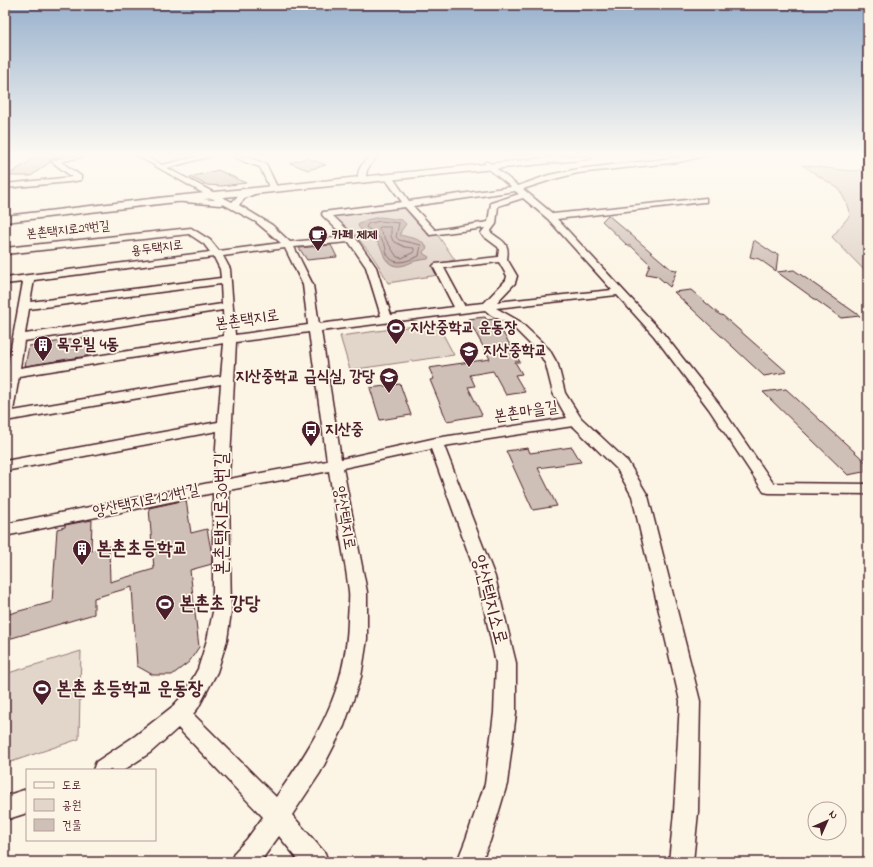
<svg xmlns="http://www.w3.org/2000/svg" width="873" height="867" font-family="'Indie Flower','Poor Story',sans-serif">
<style>
.green{fill:#e2d5ca;stroke:#967a7a}
.water{fill:#c0aca5;stroke:#917474}
.lines{fill:none;stroke-linecap:round;stroke-linejoin:round}
.shore{stroke:#79575c;stroke-width:1}
.building{fill:#cfc0b7;stroke:#4a1f2b}
.minor-casing{stroke:#4a1f2b;stroke-width:3}
.major-casing{stroke:#4a1f2b;stroke-width:3}
.minor{fill:#fcf5e5;fill-rule:evenodd}
.major{fill:#fcf5e5;fill-rule:evenodd}
.labels{text-anchor:middle;dominant-baseline:central;stroke-width:3.5;stroke-linejoin:round;paint-order:stroke}
.far-street-label{font-size:13px;fill:#4a1f2b;stroke:#fcf5e5}
.far-poi-label{font-size:13px;font-weight:bold;fill:#4a1f2b;stroke:#fcf5e5;text-anchor:start}
.street-label{font-size:16px;fill:#4a1f2b;stroke:#fcf5e5}
.poi-label{font-size:16px;font-weight:bold;fill:#4a1f2b;stroke:#fcf5e5;text-anchor:start}
.near-street-label{font-size:19px;fill:#4a1f2b;stroke:#fcf5e5}
.near-poi-label{font-size:19px;font-weight:bold;fill:#4a1f2b;stroke:#fcf5e5;text-anchor:start}
</style>
<rect width="100%" height="100%" fill="#fcf5e5"/>
<filter id="ink" filterUnits="userSpaceOnUse"><feTurbulence type="fractalNoise" baseFrequency=".025" numOctaves="2"/><feDisplacementMap in="SourceGraphic" scale="8" xChannelSelector="R" yChannelSelector="G"/><feConvolveMatrix kernelMatrix="1 2 1 2 8 2 1 2 1" color-interpolation-filters="sRGB"/></filter>
<g filter="url(#ink)">
<path class="green" d="M802,165L851,171L868,169V271H865L832,237L850,215L846,202L839,189Z
M399,208L405,209L429,236L437,234L455,260L435,264L438,275L388,283C374,254 359,237 334,217L339,215Z
M437,323L454,355L350,370L340,336Z
M81,651L79,739L5,764V674Z"/>
<path class="water" d="M380,217L402,220L406,224L401,231L400,235L416,239L424,243L427,248L423,252L424,254L429,257L428,259C423,260 417,260 412,262C402,267 392,269 385,258C383,254 382,249 380,246C378,242 375,241 373,236C368,233 359,231 358,225L366,220Z"/>
<g class="lines">
<path class="shore" d="M381,221L399,223L396,237L399,240L421,245L419,256C409,260 394,268 387,254C386,252 386,248 385,245C381,238 373,232 366,227L368,224Z
M380,227H391V236L393,241L405,247L414,248V252L402,258L397,257L379,229Z"/>
</g>
<path class="building" d="M37,156H59L50,160V162L31,176H7Z
M307,158L326,165L308,170L290,163Z
M218,170L246,183L222,186L207,185L190,177Z
M608,215L671,269L677,270L670,287L657,276L646,274L650,264L631,246H628L602,221Z
M754,240L773,253L778,254L776,271L759,259L750,257Z
M331,245L337,257L307,260L299,248Z
M794,270L860,316L841,318L777,272Z
M691,290L720,315H722L787,372L764,376L674,292Z
M485,317L487,320L495,319L520,362H515L522,374L515,375L525,392L506,395L493,371L470,375L475,386L468,387L482,415L447,421L430,380L434,379L429,368L490,359L468,319Z
M89,337L87,356L25,366L29,346Z
M400,384L411,415L380,420L370,388Z
M786,389L868,464V471L848,475L763,392Z
M572,447L581,462L538,468L557,506L533,510L506,451L528,448L530,453Z
M186,500L191,533L207,529L212,555V564L190,570L199,647L189,662L172,675H153L137,666L132,587L94,598V614L5,640V615L52,602L57,529L65,527V525L92,520L91,551L109,546L110,582L154,569L149,508Z"/>
<g class="lines">
<defs>
<path id="minor" d="M70,156H84L61,162L81,176V180L69,182L5,188V184L72,177L51,161Z
M138,156H146L162,165L199,156H211L167,168L232,202C238,195 247,188 257,189V193L245,198L239,205L272,225L290,242L345,237L323,216L322,214L323,212L402,202L384,177L388,175H391L409,201L511,187L485,166V162H488L518,186L549,175L578,169L690,156H705L679,162L578,173L554,179L523,189L553,214L706,198V202H703L557,219L662,332L719,404L773,483L868,484V494L769,493L764,492L709,409L654,336L617,295L496,308L519,321L549,349L558,365L565,393L581,418L628,462L648,496L700,701L698,812L693,862H669L674,812L680,701L632,496L617,469L573,426L444,446L495,577L516,663V713L507,784L490,841L481,862H457L466,839L485,784L494,713L496,663L477,577L431,449L343,468L367,592V639L361,677L344,726L320,773L292,815L325,853L328,862H300L279,836L260,862H231L234,853L247,839L263,817L178,728L151,752L124,770H93L96,762L135,736L172,707L184,694L198,669L207,640L213,612V493L5,536V524L214,482L217,431L5,471V461L218,422L221,384L11,420L5,423V370H7L23,282L5,284V278L210,252L204,244L189,234L5,254V248L191,228L210,240L219,251L281,243L256,222L223,204L220,205L173,201L172,199L176,197L215,200ZM515,191L519,194L491,203L488,222L435,230L413,206ZM523,198L548,219L612,290L497,302L515,283L517,276L507,259C510,242 503,242 490,232L496,224L498,206ZM405,207L430,235L485,228L481,233L482,235L498,247L499,249L498,257L435,264L433,266L454,307L391,315L376,267L355,237L333,216ZM349,242L366,267L381,316L319,324L313,285L294,247ZM285,248L303,285L308,325L235,335L230,269L223,256ZM214,257L220,269L221,278L30,302L34,280ZM499,262L507,276L506,280L484,303L464,305L444,268ZM221,284L222,304L25,334L29,309ZM223,310L224,336L20,368L24,341ZM485,310L491,315L511,325L540,354L546,365L553,393L567,418L436,438L341,459L321,331ZM309,332L327,461L229,479L236,342ZM224,343L221,376L13,411L19,376ZM329,471C335,511 344,551 349,591C350,600 348,611 348,621C346,693 316,740 276,797L193,714L198,708L217,672L227,640L231,612L229,490Z
M234,156H243L266,164L277,187L276,189H270L260,167L245,162Z
M370,156H377L367,170L365,182H359C355,171 363,163 370,156Z
M27,789V813L5,820V796Z"/>
<path id="major" d="M563,156H593L589,159L176,202L5,222V216L176,196Z"/>
</defs>
<use href="#minor" class="minor-casing"/>
<use href="#major" class="major-casing"/>
<use href="#minor" class="minor"/>
<use href="#major" class="major"/>
</g>
</g>
<linearGradient id="sky" x2="0" y2="1"><stop stop-color="#98b1cd"/><stop offset="0.56" stop-color="#fefaf3"/><stop offset="1" stop-color="#fefaf3" stop-opacity="0"/></linearGradient>
<rect width="873" height="277" fill="url(#sky)"/>
<defs>
<symbol id="cafe-pin" viewBox="-11 -11 22 30"><path d="M0 17L-7.5 6A9.5 9.5 0 1 1 7.5 6Z" fill="#4a1f2b" stroke="#fcf5e5"/><path d="M-5.5-4.5H6V0H3Q3 3.5 0 3.5H-2.5Q-5.5 3.5-5.5 0ZM3-3.2v2h1.7v-2ZM-6 4.5H4V6H-6Z" fill="#fff"/></symbol>
<symbol id="stadium-pin" viewBox="-11 -11 22 30"><path d="M0 17L-7.5 6A9.5 9.5 0 1 1 7.5 6Z" fill="#4a1f2b" stroke="#fcf5e5"/><path d="M0-5a6.5 5 0 1 0 0 10a6.5 5 0 1 0 0-10ZM-3.5-1.8h7v3.6h-7Z" fill="#fff"/></symbol>
<symbol id="building-pin" viewBox="-11 -11 22 30"><path d="M0 17L-7.5 6A9.5 9.5 0 1 1 7.5 6Z" fill="#4a1f2b" stroke="#fcf5e5"/><path d="M-4-6H4V6H1V3H-1V6H-4ZM-2.5-4.3h1.7v1.8h-1.7ZM.8-4.3h1.7v1.8H.8ZM-2.5-1h1.7V.8h-1.7ZM.8-1h1.7V.8H.8Z" fill="#fff"/></symbol>
<symbol id="school-pin" viewBox="-11 -11 22 30"><path d="M0 17L-7.5 6A9.5 9.5 0 1 1 7.5 6Z" fill="#4a1f2b" stroke="#fcf5e5"/><path d="M0-5L7-2L0 1L-7-2ZM-4 1L0 2.5L4 1V4Q0 6-4 4Z" fill="#fff"/></symbol>
<symbol id="bus-pin" viewBox="-11 -11 22 30"><path d="M0 17L-7.5 6A9.5 9.5 0 1 1 7.5 6Z" fill="#4a1f2b" stroke="#fcf5e5"/><path d="M-5-6H5V4H4V6H2V4H-2V6H-4V4H-5ZM-3.5-4V0h7V-4ZM-3.5 1.2v1.5H-2V1.2ZM2 1.2v1.5H3.5V1.2Z" fill="#fff"/></symbol>
</defs>
<g fill-rule="evenodd">
<use href="#cafe-pin" x="307" y="224" width="22" height="30"/>
<use href="#stadium-pin" x="385" y="317" width="22" height="30"/>
<use href="#building-pin" x="32" y="334" width="22" height="30"/>
<use href="#school-pin" x="458" y="340" width="22" height="30"/>
<use href="#school-pin" x="378" y="366" width="22" height="30"/>
<use href="#bus-pin" x="300" y="419" width="22" height="30"/>
<use href="#building-pin" x="71" y="538" width="22" height="30"/>
<use href="#stadium-pin" x="154" y="593" width="22" height="30"/>
<use href="#stadium-pin" x="31" y="678" width="22" height="30"/>
</g>
<g class="labels">
<g class="far-street-label">
<text transform="translate(68 230) rotate(-6)">본촌택지로29번길</text>
<text transform="translate(157 248) rotate(-7)">용두택지로</text>
</g>
<g class="far-poi-label">
<text x="332" y="235">카페 제제</text>
</g>
<g class="street-label">
<text transform="translate(247 320) rotate(-8)">본촌택지로</text>
<text transform="translate(526 412) rotate(-9)">본촌마을길</text>
<text transform="translate(146 501) rotate(-12)">양산택지로121번길</text>
<text transform="translate(344 518) rotate(80)">양산택지로</text>
</g>
<g class="poi-label">
<text x="410" y="328">지산중학교 운동장</text>
<text x="57" y="345">목우빌 4동</text>
<text x="483" y="351">지산중학교</text>
<text x="375" y="377" text-anchor="end">지산중학교 급식실, 강당</text>
<text x="325" y="430">지산중</text>
</g>
<g class="near-street-label">
<text transform="translate(222 514) rotate(-90)">본촌택지로30번길</text>
<text transform="translate(489 600) rotate(75)">양산택지소로</text>
</g>
<g class="near-poi-label">
<text x="96" y="549">본촌초등학교</text>
<text x="179" y="604">본촌초 강당</text>
<text x="56" y="689">본촌 초등학교 운동장</text>
</g>
</g>
<rect width="873" height="867" fill="none" stroke="#fcf5e5" stroke-width="20"/>
<rect x="10" y="10" width="853" height="847" fill="none" stroke="#4a1f2b" stroke-width="1.5" filter="url(#ink)"/>
<rect x="26" y="769" width="130" height="72" fill="#fcf5e5" stroke="#b59f9b"/>
<rect x="34" y="782" width="20" height="6" fill="#fcf5e5" stroke="#b59f9b"/>
<text x="62" y="789" font-size="12" fill="#4a1f2b">도로</text>
<rect x="34" y="799" width="20" height="12" fill="#e2d5ca" stroke="#b59f9b"/>
<text x="62" y="809" font-size="12" fill="#4a1f2b">공원</text>
<rect x="34" y="819" width="20" height="12" fill="#cfc0b7" stroke="#b59f9b"/>
<text x="62" y="829" font-size="12" fill="#4a1f2b">건물</text>
<g transform="translate(827 821) rotate(45)"><circle r="19" fill="#fcf5e5" stroke="#b59f9b"/>
<path d="M0-3L7 15L0 10L-7 15Z" fill="#4a1f2b"/>
<text y="-6" font-size="11" font-weight="bold" text-anchor="middle" fill="#4a1f2b">N</text>
</g>
</svg>
